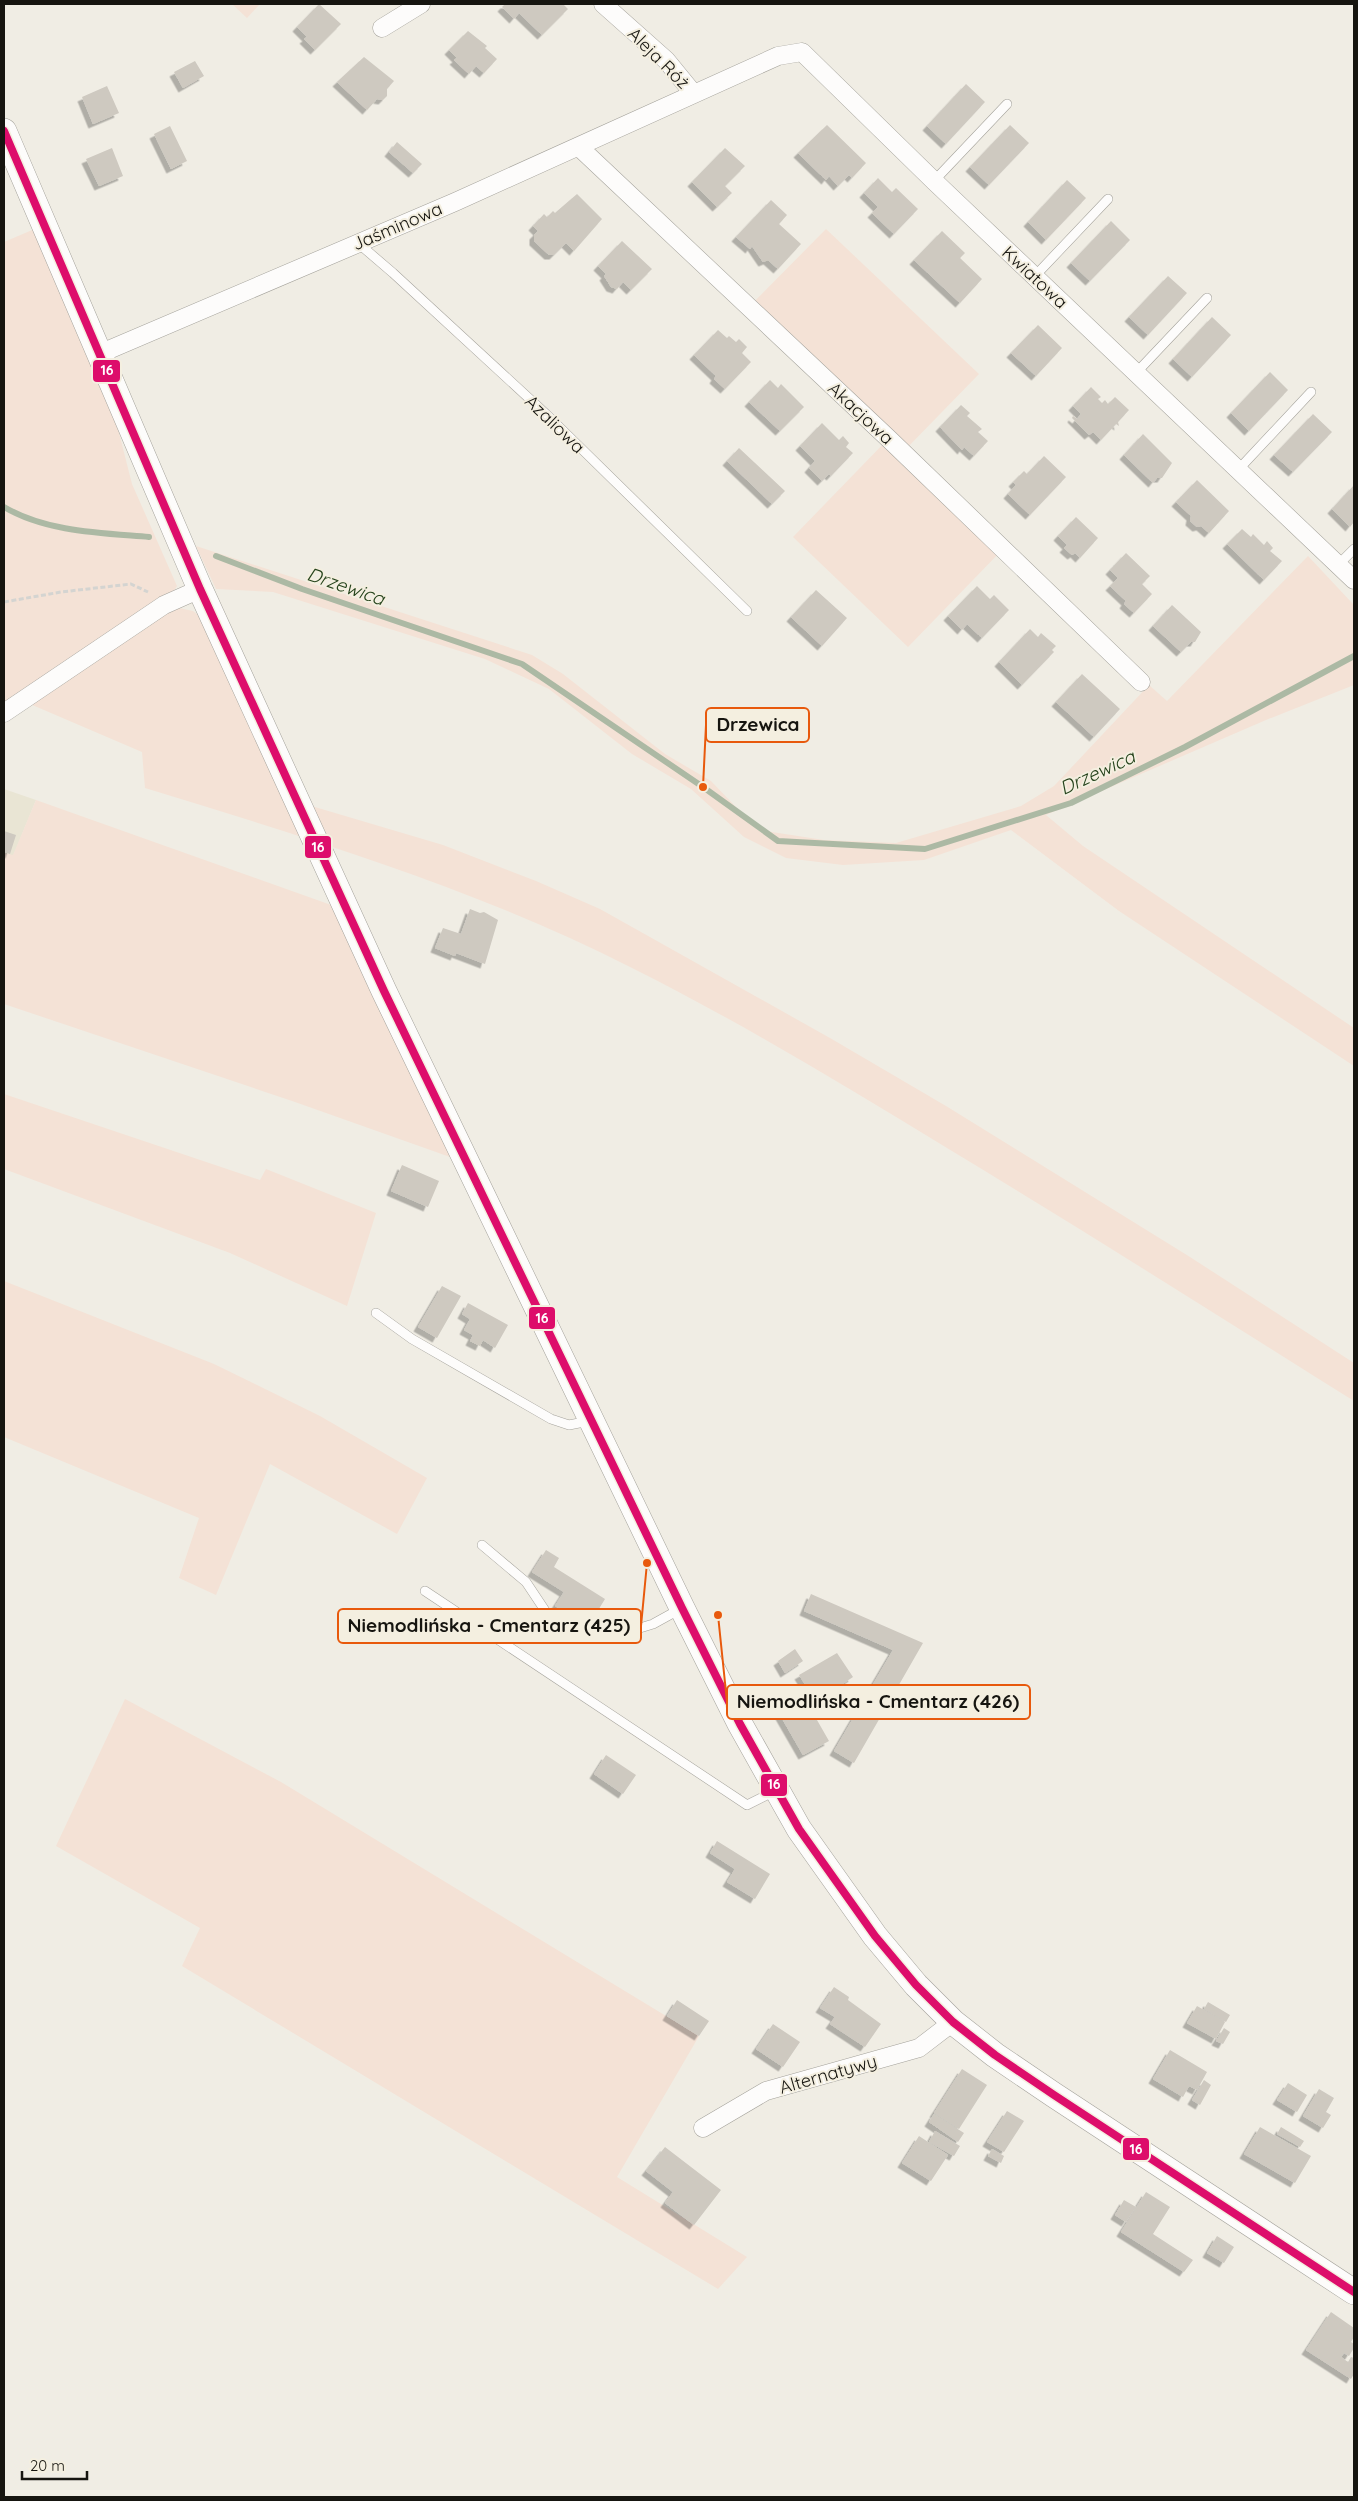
<svg xmlns="http://www.w3.org/2000/svg" width="1358" height="2501" font-family="Quicksand,sans-serif">
<style>
.built{fill:#e9e5d4}
.green{fill:#f4e2d6}
.lines{fill:none;stroke-linecap:round;stroke-linejoin:round}
.stream{stroke:#acb9a4;stroke-width:6}
.building{fill:#cec9c0;filter:url(#shadow)}
.service-casing{stroke:#a4a29b;stroke-width:10}
.minor-casing{stroke:#a4a29b;stroke-width:19}
.secondary-casing{stroke:#a4a29b;stroke-width:26}
.path{stroke:#d4d4d1;stroke-width:3;stroke-dasharray:5 2.5;stroke-linecap:butt}
.service{stroke:#fdfcfb;stroke-width:9}
.minor{stroke:#fdfcfb;stroke-width:18}
.secondary{stroke:#fdfcfb;stroke-width:25}
.bus-1-casing{stroke:#f4efe0;stroke-width:11}
.bus-1{stroke:#dd0d6b;stroke-width:8}
.labels{text-anchor:middle;dominant-baseline:central;stroke-width:4;stroke-linejoin:round;paint-order:stroke}
.street-label{font-size:18px;fill:#161510;stroke:#f4efe0}
.water-label{font-size:19px;font-style:italic;fill:#24421a;stroke:#f4efe0}
.leader{fill:none;stroke:#e8590c;stroke-width:2}
.callout-dot{fill:#e8590c;stroke:#f4efe0;stroke-width:2}
.callout{fill:#f4efe0;stroke:#e8590c;stroke-width:2}
.callout-label{font-size:19px;text-anchor:middle;font-weight:bold;fill:#161510}
.line-badge{stroke:#f4efe0;stroke-width:2}
.badge-label{font-size:14px;text-anchor:middle;font-weight:bold;fill:#fff}
</style>
<defs>
<filter id="shadow"><feDropShadow dx="-4.5" dy="4.5" stdDeviation="0" flood-color="#0004"/></filter>
</defs>
<rect width="100%" height="100%" fill="#f0ede4"/>
<path class="built" d="M4,789L36,800L13,856L4,853Z"/>
<path class="green" d="M232,4H260L247,18Z
M44,225L99,354L132,484L177,586L165,605L193,611L220,632L298,802L443,845L536,881L600,909L830,1038L946,1106L1190,1257L1354,1363V1401C1219,1316 1084,1231 947,1148C844,1085 740,1022 632,968C477,889 311,839 145,788L142,752L23,701L4,713V242Z
M826,229L979,374L903,452L1004,548L908,647L793,537L888,439L749,307Z
M196,546L532,655L563,674L665,754L711,781L758,830L824,840L896,843L1021,806L1054,786L1149,685L1167,701L1308,556L1354,605V685L1266,720L1046,815L1083,846L1354,1028V1066L1119,911L1011,830L924,860L843,865L786,858L744,837L691,789L632,754L549,689L485,659L273,592L216,589Z
M36,800L348,911L467,1163L295,1102L4,1004V853L13,855Z
M4,1094L260,1180L266,1169L376,1213L347,1306L230,1253L4,1169Z
M4,1281L214,1364L320,1416L427,1478L397,1534L270,1464L216,1595L179,1578L199,1518L4,1437Z
M125,1699L281,1782L699,2036L617,2177L747,2257L718,2289L182,1966L200,1928L56,1846Z"/>
<g class="lines">
<path class="stream" d="M4,507C46,532 101,533 149,537
M216,556L302,589L522,664L703,787L778,841L925,849L1071,803L1185,747L1354,656"/>
</g>
<path class="building" d="M319,4L341,24L315,50L304,39L307,37L297,27Z
M505,4H563L568,9L542,35L519,13L514,19L502,7Z
M468,31L487,46L485,48L497,59L484,73L476,66L469,74L454,60L457,58L449,50Z
M364,57L394,81L387,89V96L383,100L377,99L367,110L337,82Z
M195,61L204,76L183,88L174,72Z
M966,84L985,102L946,144L927,126Z
M107,86L119,113L93,124L82,97Z
M827,125L866,163L852,178L849,175L838,186L829,176L826,180L798,153Z
M1010,125L1029,143L989,185L970,167Z
M170,126L187,161L171,169L154,134Z
M397,142L422,164L413,173L389,152Z
M112,148L123,176L99,186L86,159Z
M725,148L745,166L725,186L732,193L717,207L692,182Z
M878,178L892,192L896,188L918,209L894,234L872,213L878,207L864,193Z
M1067,180L1086,198L1046,240L1028,222Z
M577,194L602,219L574,251L566,243L554,255H549L534,241V235L538,231L533,226L544,214L547,217L553,211L555,213Z
M771,200L787,215L779,224L801,244L778,269L768,260L763,262L752,246L750,249L736,237Z
M1111,221L1130,240L1090,281L1071,263Z
M942,231L965,253L960,258L982,279L960,303L914,260Z
M622,241L652,269L631,290L623,282L617,289L611,287L604,276L606,274L598,266Z
M1168,276L1187,293L1148,335L1129,317Z
M1212,317L1231,335L1192,377L1173,359Z
M1038,325L1062,348L1036,376L1011,353Z
M718,330L727,338L729,336L736,342L739,339L747,347L742,353L751,362L725,389L714,379L716,376L694,355Z
M1270,372L1288,390L1249,431L1231,413Z
M770,380L778,388L781,384L804,407L780,431L749,402Z
M1091,387L1101,397L1098,399L1102,403L1105,400L1108,404L1115,397L1129,410L1118,422L1119,426L1116,424L1101,440L1093,432L1089,435L1072,418L1073,416L1077,419L1081,414L1073,406Z
M961,405L970,413L967,416L982,429L978,432L988,441L974,456L964,447L962,450L940,427Z
M1313,414L1332,432L1293,472L1274,455Z
M822,423L839,440L843,436L849,443L846,447L853,453L831,476L829,474L822,481L809,468L815,461L800,446Z
M1143,434L1172,463L1162,478H1157L1153,483L1124,455Z
M739,448L785,491L772,504L727,461Z
M1044,456L1066,477L1030,515L1008,494L1016,485L1013,482L1024,471L1027,474Z
M1197,480L1229,511L1209,533L1201,526L1197,527L1190,521L1191,516L1176,502Z
M1354,485V522L1350,527L1332,509Z
M1076,517L1098,538L1080,558L1075,553L1072,555L1064,548L1067,545L1058,536Z
M1242,529L1251,537L1253,534L1264,545L1267,541L1273,548L1270,551L1282,561L1264,580L1227,544Z
M1126,553L1150,576L1142,584L1152,594L1134,613L1124,604L1126,601L1110,586L1118,578L1110,570Z
M977,586L990,599L994,595L1009,610L982,638L967,624L962,630L948,616Z
M816,590L847,618L822,646L791,617Z
M1172,605L1201,632L1195,642H1191L1181,652L1153,626Z
M1030,629L1038,637L1041,633L1056,646L1052,650L1054,652L1022,685L999,662Z
M1082,674L1120,709L1094,737L1056,702Z
M4,831L16,835L10,854L4,852Z
M470,909L480,913L484,912L498,920L485,964L456,953L455,956L435,948L443,928L461,934Z
M402,1165L439,1181L428,1207L391,1191Z
M442,1286L461,1296L437,1338L418,1327Z
M468,1303L508,1325L495,1348L483,1340L480,1346L470,1341L473,1335L464,1330L470,1319L462,1314Z
M546,1550L559,1558L554,1567L605,1599L589,1625L555,1606L564,1592L532,1572Z
M811,1594L923,1643L854,1763L834,1751L893,1650L804,1611Z
M795,1649L803,1661L785,1673L778,1661Z
M837,1653L853,1677L838,1687L839,1690L817,1703L799,1675Z
M792,1699L799,1712L809,1706L829,1741L803,1755L776,1708Z
M606,1755L636,1775L623,1794L594,1774Z
M717,1841L770,1874L755,1899L727,1882L735,1869L710,1853Z
M834,1987L849,1997L848,2000L881,2024L865,2047L830,2024L835,2017L820,2008Z
M677,2000L709,2021L699,2036L667,2016Z
M1208,2002L1230,2015L1226,2022L1204,2009Z
M1197,2006L1225,2022L1216,2039L1187,2023Z
M773,2024L800,2042L783,2067L756,2049Z
M1224,2028L1230,2032L1223,2044L1216,2041Z
M1170,2050L1207,2072L1197,2090L1189,2086L1183,2097L1153,2079Z
M962,2069L987,2085L959,2129L934,2113Z
M1204,2080L1211,2085L1200,2105L1192,2100Z
M1288,2083L1307,2095L1297,2112L1277,2100Z
M1319,2089L1334,2098L1326,2112L1331,2115L1323,2128L1303,2116Z
M1007,2111L1024,2121L1004,2152L987,2142Z
M934,2114L964,2133L958,2142L929,2122Z
M1260,2127L1311,2156L1295,2183L1244,2154Z
M1281,2127L1304,2141L1300,2147L1277,2134Z
M935,2131L960,2146L954,2156L929,2142Z
M919,2136L948,2155L931,2181L902,2163Z
M665,2147L721,2190L694,2225L665,2203L673,2192L646,2171Z
M992,2149L1004,2156L1001,2163L988,2156Z
M1146,2192L1170,2207L1153,2234L1193,2260L1184,2272L1121,2232Z
M1124,2200L1136,2207L1126,2222L1115,2215Z
M1217,2236L1234,2247L1224,2263L1207,2253Z
M1331,2312L1354,2328V2337L1351,2342L1354,2344V2348L1349,2356L1344,2353L1341,2357L1348,2362L1351,2357L1354,2358V2374L1351,2379L1306,2350Z"/>
<g class="lines">
<defs>
<path id="service" d="M934,181L1007,104
M358,243L393,273L546,414L747,611
M1035,276L1108,199
M1136,373L1207,298
M1238,470L1311,392
M1338,565L1354,549
M376,1313L412,1339L551,1419L569,1425L589,1421
M482,1545L526,1582L548,1615L571,1633L592,1639L614,1636L653,1624L682,1608
M425,1591L747,1805L775,1791"/>
<path id="minor" d="M603,4L666,60L693,93
M382,28L421,4
M579,147L889,439L1141,682
M99,354L455,202L778,56L802,52L934,181L1354,580
M4,713L164,605L200,589
M703,2128L766,2091L919,2048L953,2022"/>
<path id="secondary" d="M4,131L200,589L384,991L682,1608L740,1724L799,1829L875,1936L916,1985L953,2022L995,2055L1054,2095L1354,2292"/>
</defs>
<use href="#service" class="service-casing"/>
<use href="#minor" class="minor-casing"/>
<use href="#secondary" class="secondary-casing"/>
<path class="path" d="M4,602L61,592L131,584L148,592"/>
<use href="#service" class="service"/>
<use href="#minor" class="minor"/>
<use href="#secondary" class="secondary"/>
<defs>
<path id="bus-1" d="M4,131L200,589L384,991L682,1608L740,1724L799,1829L875,1936L916,1985L953,2022L995,2055L1054,2095L1354,2292"/>
</defs>
<use href="#bus-1" class="bus-1-casing"/>
<use href="#bus-1" class="bus-1"/>
</g>
<g class="labels">
<g class="street-label">
<text transform="translate(659 58) rotate(45)">Aleja Róż</text>
<text transform="translate(397 226) rotate(-23)">Jaśminowa</text>
<text transform="translate(1035 277) rotate(43)">Kwiatowa</text>
<text transform="translate(861 413) rotate(43)">Akacjowa</text>
<text transform="translate(555 424) rotate(44)">Azaliowa</text>
<text transform="translate(828 2074) rotate(-16)">Alternatywy</text>
</g>
<g class="water-label">
<text transform="translate(346 586) rotate(19)">Drzewica</text>
<text transform="translate(1097 772) rotate(-25)">Drzewica</text>
</g>
</g>
<path class="leader" d="M703 787L706 725M647 1563L641 1626M718 1615L727 1702"/>
<g class="callout-dot">
<circle cx="703" cy="787" r="5"/>
<circle cx="647" cy="1563" r="5"/>
<circle cx="718" cy="1615" r="5"/>
</g>
<g class="callout">
<rect x="706" y="708" width="103" height="34" rx="5"/>
<rect x="338" y="1609" width="303" height="34" rx="5"/>
<rect x="727" y="1685" width="303" height="34" rx="5"/>
</g>
<g class="callout-label">
<text x="758" y="731">Drzewica</text>
<text x="489" y="1632">Niemodlińska - Cmentarz (425)</text>
<text x="878" y="1708">Niemodlińska - Cmentarz (426)</text>
</g>
<g class="line-badge">
<rect x="92" y="359" width="29" height="24" rx="5" fill="#dd0d6b"/>
<rect x="304" y="835" width="28" height="24" rx="5" fill="#dd0d6b"/>
<rect x="528" y="1306" width="28" height="24" rx="5" fill="#dd0d6b"/>
<rect x="760" y="1773" width="28" height="24" rx="5" fill="#dd0d6b"/>
<rect x="1122" y="2137" width="28" height="24" rx="5" fill="#dd0d6b"/>
</g>
<g class="badge-label">
<text x="107" y="375">16</text>
<text x="318" y="852">16</text>
<text x="542" y="1323">16</text>
<text x="774" y="1789">16</text>
<text x="1136" y="2154">16</text>
</g>
<rect width="1358" height="2501" fill="none" stroke="#161510" stroke-width="10"/>
<path d="M22 2471v8h65v-8" fill="none" stroke="#161510" stroke-width="2.5"/>
<text x="30" y="2471" font-size="15" fill="#161510" stroke="#f4efe0" stroke-width="4" paint-order="stroke">20 m</text>
</svg>
